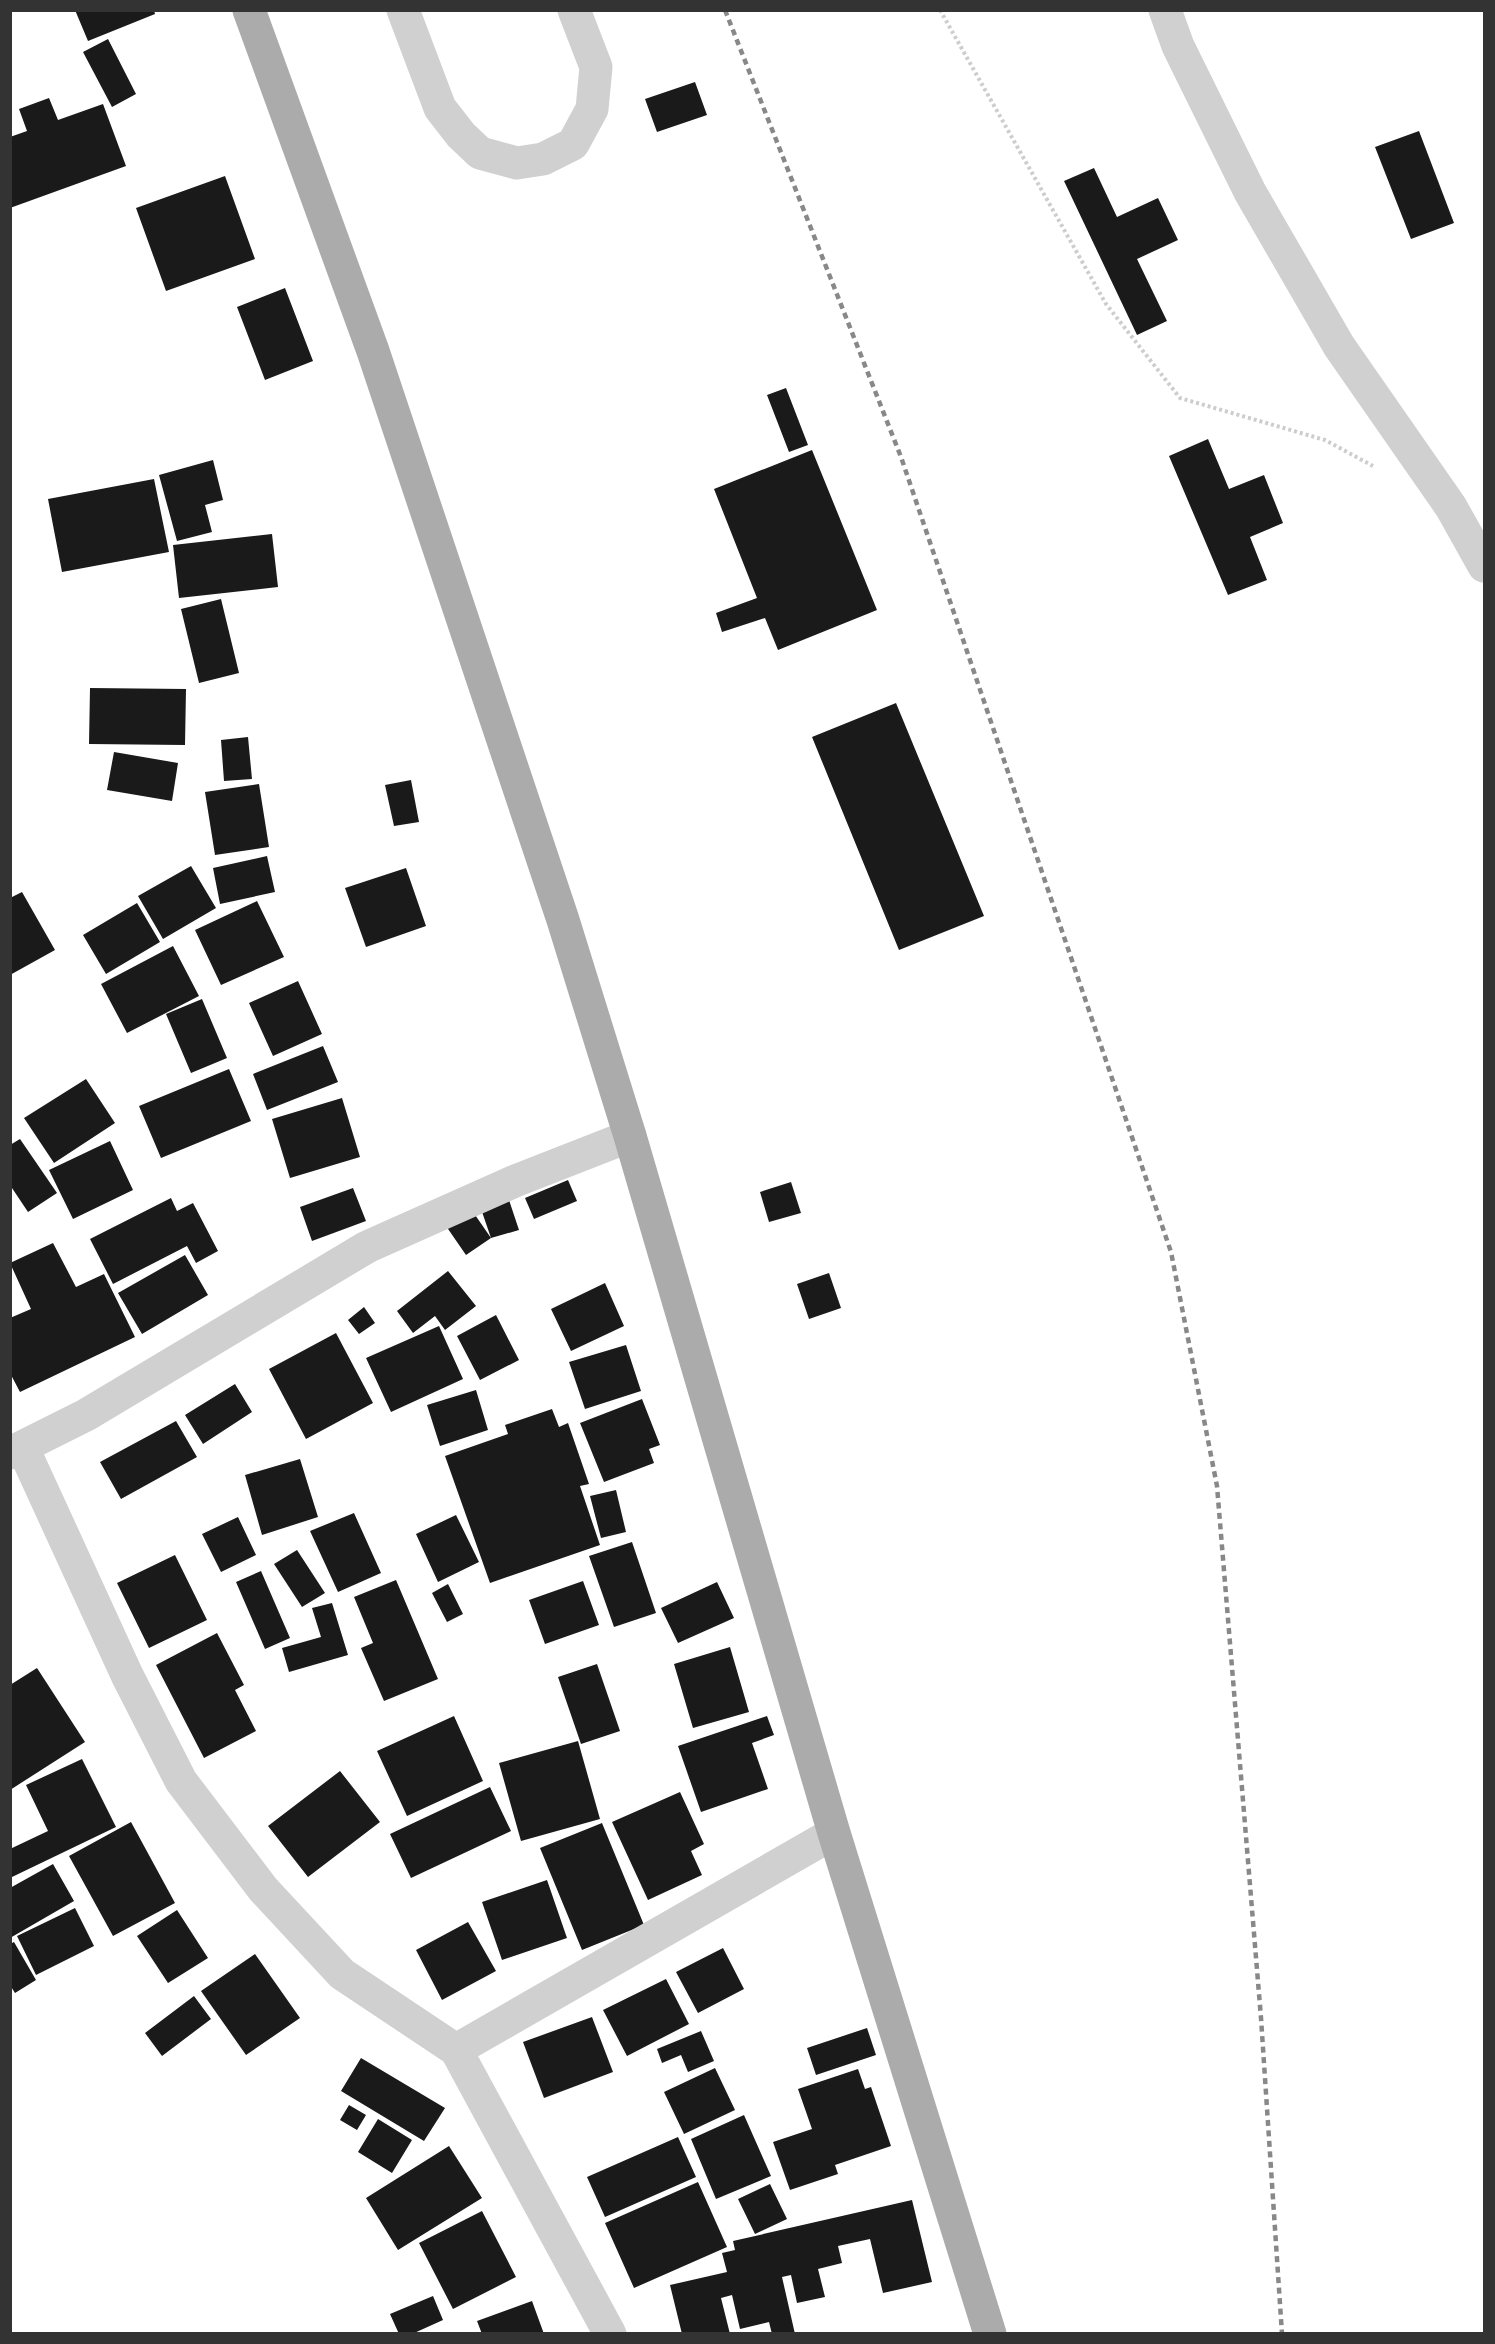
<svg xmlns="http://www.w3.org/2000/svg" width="1495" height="2344" font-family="Quicksand,sans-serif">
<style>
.building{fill:#1a1a1a}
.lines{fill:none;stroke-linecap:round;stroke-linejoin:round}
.path{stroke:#cdcdcd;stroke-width:4;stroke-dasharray:3 3;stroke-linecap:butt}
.street{stroke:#d0d0d0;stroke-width:33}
.primary{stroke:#ababab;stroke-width:33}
.rail{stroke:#888;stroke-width:4.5;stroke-dasharray:6 4.5;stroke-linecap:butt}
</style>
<rect width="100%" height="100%" fill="#fff"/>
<path class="building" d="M75,10H154L155,14L88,41Z
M108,39L136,94L112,107L83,52Z
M695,82L707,115L657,132L645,99Z
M49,98L58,120L103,104L126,166L10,208V137L27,131L19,109Z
M1419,131L1454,223L1411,239L1375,147Z
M1094,168L1117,217L1158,198L1178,240L1137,259L1167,321L1137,335L1064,181Z
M225,176L255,259L166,291L136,208Z
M285,288L313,361L265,380L237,307Z
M786,388L808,445L789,452L767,395Z
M1208,439L1229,489L1264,475L1283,523L1250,537L1267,580L1228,595L1169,456Z
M812,450L877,610L778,650L765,618L722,632L716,613L757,598L714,489Z
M213,460L223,500L205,505L212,532L177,541L159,475Z
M154,479L169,552L62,572L48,499Z
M272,534L278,587L179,598L173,545Z
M221,599L239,673L199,683L181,609Z
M90,688L186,689L185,745L89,744Z
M896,703L984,916L899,950L812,737Z
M248,737L252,779L224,781L221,740Z
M114,752L178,763L172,801L107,790Z
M411,780L419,822L394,826L385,785Z
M259,784L269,847L215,855L205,792Z
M267,856L275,892L220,904L213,868Z
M191,866L216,908L163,939L138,896Z
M406,868L426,926L366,947L345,888Z
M22,892L55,950L10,975V898Z
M257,901L284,957L221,985L195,930Z
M137,903L160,942L106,974L83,935Z
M173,946L199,996L127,1033L101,984Z
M298,981L322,1034L273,1056L249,1003Z
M202,999L227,1058L191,1073L166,1014Z
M323,1046L338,1082L267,1110L253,1074Z
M229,1069L251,1121L161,1158L139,1106Z
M86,1079L115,1123L54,1163L24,1118Z
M342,1098L360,1157L290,1178L272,1119Z
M20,1139L57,1193L28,1212L10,1185V1145Z
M110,1141L133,1190L73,1219L49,1170Z
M568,1180L577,1201L534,1219L525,1198Z
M791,1182L801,1213L769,1222L760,1192Z
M353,1188L366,1221L312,1241L300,1207Z
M508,1197L519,1230L491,1238L480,1206Z
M171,1198L177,1211L193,1203L218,1251L196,1263L187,1246L113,1284L90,1239Z
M471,1209L491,1238L466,1255L446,1226Z
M53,1243L76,1287L104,1274L135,1337L20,1392L10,1373V1318L31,1309L10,1263Z
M185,1255L208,1295L142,1334L118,1293Z
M448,1271L476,1306L445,1330L435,1316L413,1333L397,1311Z
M829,1273L841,1308L809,1319L797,1284Z
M605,1283L624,1326L571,1351L551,1309Z
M364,1307L375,1323L359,1334L348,1320Z
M496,1315L519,1360L480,1380L457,1336Z
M439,1326L463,1379L391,1412L366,1358Z
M336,1333L373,1403L306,1439L269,1369Z
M626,1345L641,1391L585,1409L569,1362Z
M235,1384L252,1412L203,1444L185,1415Z
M476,1390L488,1430L440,1446L427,1405Z
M642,1399L660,1445L649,1449L654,1463L604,1482L580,1423Z
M552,1409L559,1427L568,1423L589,1484L580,1486L600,1545L490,1583L445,1456L508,1434L505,1425Z
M176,1421L197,1457L121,1499L100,1462Z
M300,1459L318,1517L262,1535L245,1475Z
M616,1490L626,1532L601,1538L590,1496Z
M354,1513L381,1573L338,1592L310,1531Z
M456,1515L479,1562L438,1582L416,1534Z
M238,1517L256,1555L221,1572L202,1534Z
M632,1542L656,1613L614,1627L589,1556Z
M297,1550L325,1593L302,1607L274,1564Z
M175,1555L207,1620L149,1648L117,1583Z
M261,1571L290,1638L265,1649L236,1582Z
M396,1580L438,1679L384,1701L361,1648L373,1643L354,1597Z
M583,1581L599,1625L545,1644L529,1600Z
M717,1582L734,1618L678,1643L661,1608Z
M448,1584L463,1614L447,1622L432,1593Z
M332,1603L348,1655L289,1672L282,1648L321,1637L312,1608Z
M217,1633L244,1685L235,1690L256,1731L204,1758L156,1665Z
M730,1647L749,1712L693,1728L674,1664Z
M597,1664L620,1731L581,1744L558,1677Z
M37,1668L85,1742L10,1790V1685Z
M454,1716L483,1781L407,1816L377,1751Z
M767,1716L774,1735L752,1743L768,1789L701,1812L678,1746Z
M578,1741L600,1819L521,1841L499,1763Z
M82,1759L116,1827L12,1877L10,1849L48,1831L26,1785Z
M340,1771L380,1822L308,1877L268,1826Z
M490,1787L511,1831L411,1878L390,1834Z
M680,1792L704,1844L691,1851L702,1875L648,1900L612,1822Z
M131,1822L175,1903L113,1936L69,1856Z
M602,1823L644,1925L582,1950L540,1848Z
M53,1864L74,1901L10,1938V1888Z
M547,1880L567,1938L502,1960L482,1902Z
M75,1908L94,1946L36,1975L17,1936Z
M177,1910L208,1958L168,1983L137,1936Z
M468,1922L496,1971L442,2000L416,1950Z
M14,1942L36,1980L15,1993L10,1985V1944Z
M723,1948L744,1989L698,2013L676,1972Z
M255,1954L300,2018L246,2055L201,1991Z
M666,1979L689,2024L627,2056L603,2010Z
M194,1996L211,2019L162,2056L145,2033Z
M592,2017L613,2072L544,2098L523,2042Z
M867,2028L876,2055L816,2075L807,2048Z
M701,2031L714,2061L688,2072L681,2055L662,2063L657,2049Z
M361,2058L445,2108L424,2141L341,2091Z
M715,2068L735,2110L684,2134L664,2092Z
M858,2069L865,2089L871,2087L891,2146L835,2165L838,2174L790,2190L773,2142L812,2129L798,2089Z
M349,2105L366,2115L357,2130L340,2120Z
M744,2115L771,2176L716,2199L691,2139Z
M378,2119L412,2140L392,2173L358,2152Z
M678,2137L696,2177L605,2217L587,2177Z
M449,2146L482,2198L398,2250L366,2198Z
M698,2182L727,2247L634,2288L605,2223Z
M770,2184L787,2219L755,2234L738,2199Z
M912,2200L932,2282L883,2293L870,2239L838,2246L842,2263L818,2269L825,2297L797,2303L791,2275L782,2277L795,2334H772L769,2322L740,2329L732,2295L721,2298L730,2334H682L670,2285L727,2272L722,2253L735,2250L733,2241Z
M482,2211L516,2277L453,2309L419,2243Z
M433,2296L443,2320L412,2334H399L390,2314Z
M532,2301L544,2334H482L477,2321Z"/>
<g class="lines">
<path class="path" d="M940,10L1106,304L1180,398L1325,440L1373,466"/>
<path class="street" d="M403,10L440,108L461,135L480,153L517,163L543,159L573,144L592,109L596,67L574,10
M1165,10L1178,46L1250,192L1339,346L1451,507L1484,566
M23,1448L127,1675L181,1781L263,1889L342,1974L456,2050L610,2334
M10,1453L86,1415L367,1247L515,1181L630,1136
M456,2050L834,1833"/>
<path class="primary" d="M249,10L373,351L563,920L630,1136L834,1833L990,2334"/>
<path class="rail" d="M725,10L901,457L1171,1252L1217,1486L1261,2018L1282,2334"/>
</g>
<rect width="1495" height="2344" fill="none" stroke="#333333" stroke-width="24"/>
</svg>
